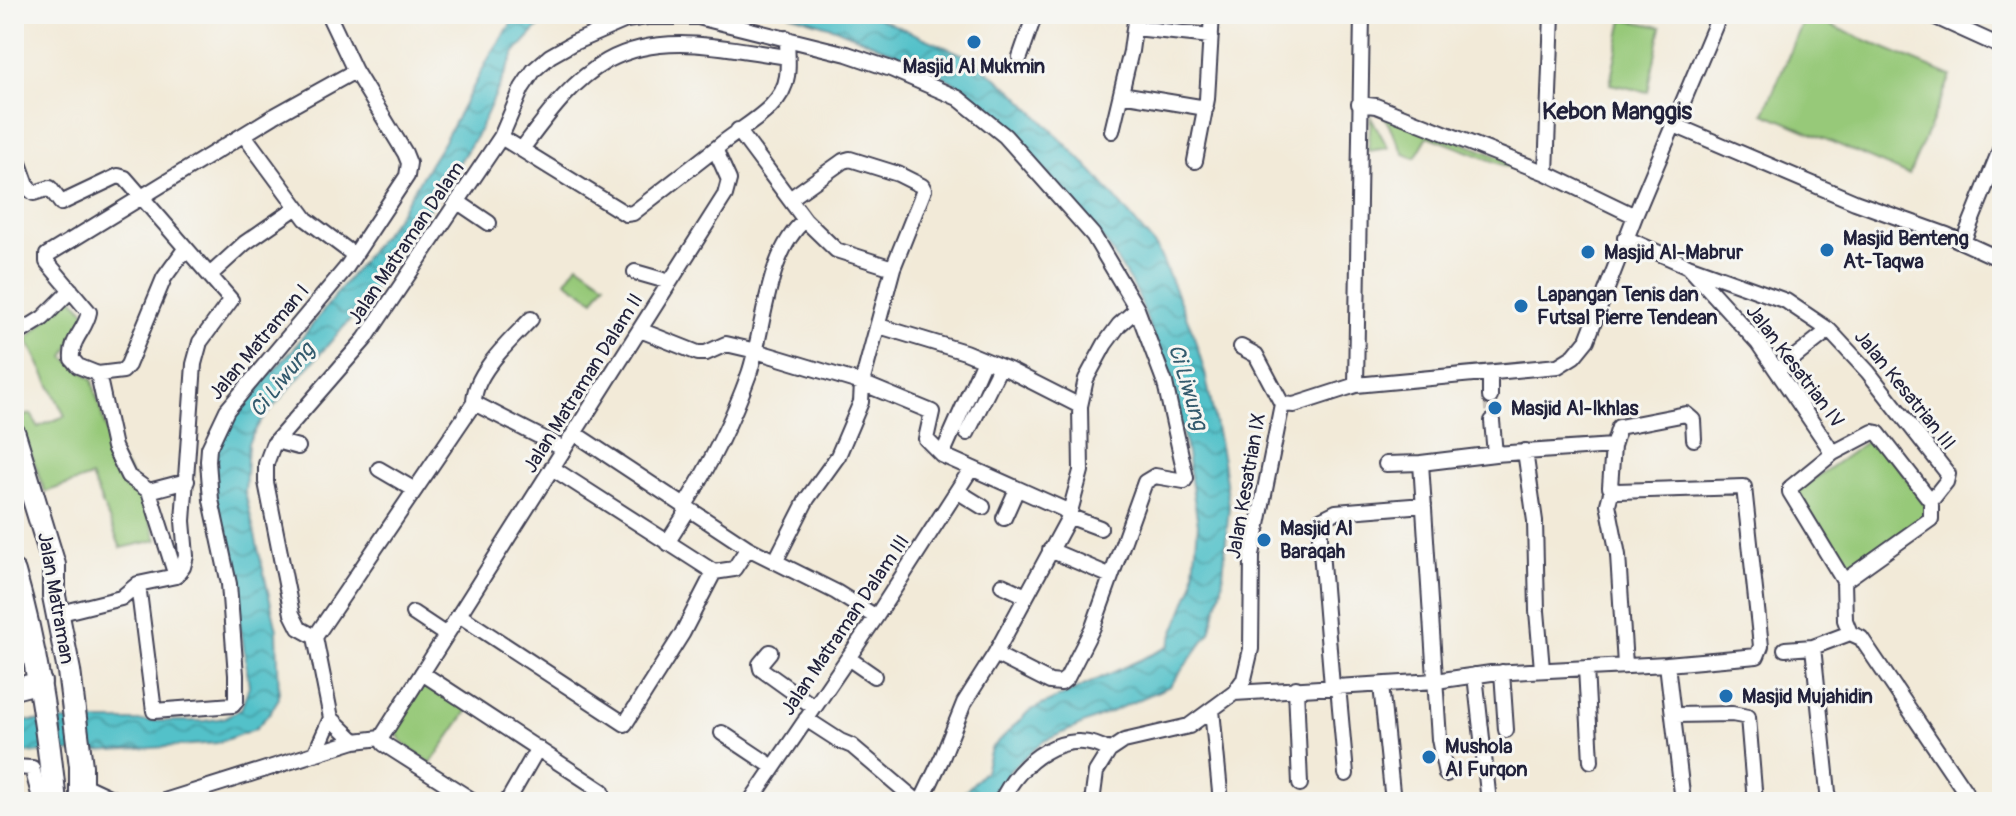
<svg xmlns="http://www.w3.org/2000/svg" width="2016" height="816" font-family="Pangolin,sans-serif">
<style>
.green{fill:#97c979;stroke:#5c765a;stroke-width:2}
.water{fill:url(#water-waves);stroke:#3a7282;stroke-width:2}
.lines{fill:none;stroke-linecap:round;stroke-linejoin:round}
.street-tunnel{stroke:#c8c2b9;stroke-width:14;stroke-dasharray:14 7;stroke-linecap:butt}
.street-casing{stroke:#414053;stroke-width:18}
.secondary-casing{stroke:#414053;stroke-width:24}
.primary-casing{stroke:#414053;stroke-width:26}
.street{stroke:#fff;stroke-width:14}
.secondary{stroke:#fff;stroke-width:20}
.primary{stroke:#fff;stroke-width:22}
.poi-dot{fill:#1f6fb2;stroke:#f6f6f2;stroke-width:3}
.labels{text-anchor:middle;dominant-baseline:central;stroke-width:6;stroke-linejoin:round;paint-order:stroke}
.poi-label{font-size:20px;font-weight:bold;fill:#22223b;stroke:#f6f6f2;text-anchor:start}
.street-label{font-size:20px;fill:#22223b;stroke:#f6f6f2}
.water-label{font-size:22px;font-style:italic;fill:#335a6d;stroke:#f6f6f2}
.quarter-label{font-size:24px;font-weight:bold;fill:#22223b;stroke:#f6f6f2}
</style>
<defs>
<pattern id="water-waves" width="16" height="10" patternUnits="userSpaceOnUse" patternTransform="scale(2)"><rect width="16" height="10" fill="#53c1c9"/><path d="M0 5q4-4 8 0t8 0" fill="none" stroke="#449ca4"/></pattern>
</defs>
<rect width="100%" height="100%" fill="#f6f6f2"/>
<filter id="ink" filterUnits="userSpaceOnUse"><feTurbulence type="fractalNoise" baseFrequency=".0125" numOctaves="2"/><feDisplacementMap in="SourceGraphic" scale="16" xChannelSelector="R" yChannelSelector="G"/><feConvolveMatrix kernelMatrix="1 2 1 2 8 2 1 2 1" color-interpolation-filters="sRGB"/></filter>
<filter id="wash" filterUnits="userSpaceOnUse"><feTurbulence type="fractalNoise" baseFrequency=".006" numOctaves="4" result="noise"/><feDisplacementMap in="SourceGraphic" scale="32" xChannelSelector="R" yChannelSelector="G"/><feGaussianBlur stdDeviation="1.8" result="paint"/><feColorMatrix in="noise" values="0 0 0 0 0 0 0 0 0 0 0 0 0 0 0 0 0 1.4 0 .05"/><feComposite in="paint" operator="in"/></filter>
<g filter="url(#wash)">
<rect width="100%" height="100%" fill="#f2ead8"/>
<path class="green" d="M1806,15L1951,76L1909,175L1764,113Z
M1623,19L1661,27L1648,92L1610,84Z
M1382,112L1539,172L1537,178L1428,136L1415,158L1404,154Z
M1371,117L1388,148L1368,151Z
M578,264L605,283L594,300L566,281Z
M71,295L87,314L64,357L92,379L111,447L135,480L157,540L121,548L91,477L45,492L18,418L31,414L38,427L65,416L27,339Z
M1876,435L1932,514L1850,572L1794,493Z
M426,681L470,707L431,763C415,752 394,743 395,721Z"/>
<path class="water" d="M523,14H563L542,23L515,52L477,135L405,246L355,314L260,422L248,443L245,492L277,630L279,698L270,713L255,729L217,743L112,751L14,753V721H205L224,718L241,709L249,686L243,642L215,494L214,452L222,431L236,411L290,353L396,218L443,143L491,54L511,24Z
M789,14H869L971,58L1013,91L1094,173L1157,248L1192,330L1205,373L1223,461L1229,505L1222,587L1210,632L1170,686L1044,741L1011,769L992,802H955L985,771L991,749L1029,711L1168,647L1193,584L1198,524L1185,442L1156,344L1137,293L1107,244L1030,155L958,85L924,65L835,28Z"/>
</g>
<g filter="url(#ink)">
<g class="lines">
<path class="street-tunnel" d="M1490,397L1492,421"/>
<defs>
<path id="street" d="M1929,14L2002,47
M1135,28L1211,36
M1020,57L1035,14
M1121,94L1206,108
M1672,124L1855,202L1947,235L2002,260
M1112,131L1131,51L1136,14
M244,135L306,219L354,255
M501,137L626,214L633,213L719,146
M14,149L28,188L34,193L50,188L61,203L118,176L125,178L231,300L200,342L194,364L183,521L186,556L183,567L176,576L138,584L121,598L57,614
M522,149C546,117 571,81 607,61C662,30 729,49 787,57
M1195,161L1207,99L1212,14
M1546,173L1552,14
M458,202L489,223
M1635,216L1720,14
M805,220L836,250L893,268
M1625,238L1688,266L1786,301L1829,330L1868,372L1948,474L1946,482L1931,501V519L1844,581
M1963,242L2002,145
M1688,266L1758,343L1833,453L1790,488V492L1844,581L1845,620L1850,633L1861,638L1972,802
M635,272L670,282
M211,274L245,243L297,207
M879,326L965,352L1009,370L1080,406
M640,330L698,353H706L726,344L756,351L862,383L932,412L926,439L942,455L1063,509L1069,514
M14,336L43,318L71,290
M1241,347L1256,355L1282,404
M1777,371L1829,330
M98,374L123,371L128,365L164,278L185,249
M1356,385L1362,14
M1490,397V373
M474,403C473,374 511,340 531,319
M474,403L564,449
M574,433L748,548L836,592L876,617
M967,433L1000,367
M276,441L298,447
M1525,451L1535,521L1537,611L1542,669
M1833,453L1873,432L1878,433L1931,501
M1495,454L1613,446
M942,455L984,360
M1386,464L1421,463
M552,468L714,572L734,569L748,548
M379,469L415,490
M1612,489L1608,504L1618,555L1625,665
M149,491L187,481
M957,491L983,507
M684,507C710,465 732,421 749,374C765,327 766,253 805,220L738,130
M1068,516L1100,528
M1004,518L1017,489
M667,543L688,510
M1050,550L1111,576
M775,562L807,499L838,456L861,402L862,383L893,268L924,190L922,186L898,174L850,159L843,161L791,198
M176,576L149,491L128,476L114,447L98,374L78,366L72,359C70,339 86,330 89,312L47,262V255L274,116L355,71
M138,584L154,711L233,705L236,701V675L229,584L211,500L208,461L209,448L227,410L346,268L407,176L409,163L405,153L355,71L328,14
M1002,585L1026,596
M413,613L446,635
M459,615L625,724L682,634L714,572
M315,637L299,628L292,614L266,482V464L273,445L365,339L501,137L522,88L534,70L550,56L573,43L626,20L647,17H698L847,54L891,69L958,98L1005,136L1093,235L1137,309L1165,383L1186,478L1184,481L1155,476L1145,482L1093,627L1067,678L1061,683L1050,682L995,654
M315,637L474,403
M315,637L331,718L315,754
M1785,649L1813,647
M770,652L760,664L761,669L814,707
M848,658L874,676
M1667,664L1683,802
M1586,668L1591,761
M1502,672L1506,730
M422,673L602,791
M1475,675L1489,802
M1381,685L1393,802
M1332,686L1320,539V520L1336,512L1424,505
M1338,686L1346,774
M1296,688L1300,784
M1234,693L1436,681L1491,673L1667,664L1757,656L1761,646L1744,487L1617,491L1610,487L1613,446L1619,427L1686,414L1693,420L1694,439
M1212,710L1221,802
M1675,715L1732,714L1748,717L1755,802
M331,718L355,741
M806,719L840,741L852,746L918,802
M722,733L773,767
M381,738L725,195L729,180L716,151L719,146C742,126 783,109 787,76C789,64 787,50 787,38
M381,738L384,744L475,802
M14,767L32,768L41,802
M1446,774L1439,739L1421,463L1495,454L1492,421
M81,784L120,802
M161,802L355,741L381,738
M507,802L538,748
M750,802L876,617L971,469
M921,802L942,758L964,703L995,654L1068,519L1081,471L1080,406L1086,379L1105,344L1119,325L1137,309
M1001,802C1018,762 1067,724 1109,751
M1092,802L1096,772L1109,751L1124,741L1189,726L1234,693L1244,679L1251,649L1252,555L1282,404L1294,405L1356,385L1558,366L1574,356L1587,340L1635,216L1546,173L1376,106L1359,104
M1829,802L1813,647L1850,633"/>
<path id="secondary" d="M14,689L41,682"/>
<path id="primary" d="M14,434L54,565V596L69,671L81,766V802
M14,572C36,648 47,724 55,802"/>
</defs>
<use href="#street" class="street-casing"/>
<use href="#secondary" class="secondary-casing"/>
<use href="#primary" class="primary-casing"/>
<use href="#street" class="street"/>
<use href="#secondary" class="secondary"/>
<use href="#primary" class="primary"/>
</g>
</g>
<g class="poi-dot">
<circle cx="974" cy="42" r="8"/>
<circle cx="1827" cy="250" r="8"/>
<circle cx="1588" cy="252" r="8"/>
<circle cx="1521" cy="306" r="8"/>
<circle cx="1495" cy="408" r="8"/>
<circle cx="1264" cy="540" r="8"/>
<circle cx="1726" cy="696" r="8"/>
<circle cx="1429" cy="757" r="8"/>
</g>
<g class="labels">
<g class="poi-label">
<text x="974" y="66" text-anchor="middle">Masjid Al Mukmin</text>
<text x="1843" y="238">Masjid Benteng<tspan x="1843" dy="23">At-Taqwa</tspan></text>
<text x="1604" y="252">Masjid Al-Mabrur</text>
<text x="1537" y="294">Lapangan Tenis dan<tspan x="1537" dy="23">Futsal Pierre Tendean</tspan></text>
<text x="1511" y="408">Masjid Al-Ikhlas</text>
<text x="1280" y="528">Masjid Al<tspan x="1280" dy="23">Baraqah</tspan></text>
<text x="1742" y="696">Masjid Mujahidin</text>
<text x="1445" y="746">Mushola<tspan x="1445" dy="23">Al Furqon</tspan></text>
</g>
<g class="street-label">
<text transform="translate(406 243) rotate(-56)">Jalan Matraman Dalam</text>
<text transform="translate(259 342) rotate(-50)">Jalan Matraman I</text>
<text transform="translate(1795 366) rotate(53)">Jalan Kesatrian IV</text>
<text transform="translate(583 383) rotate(-58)">Jalan Matraman Dalam II</text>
<text transform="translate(1905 390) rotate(51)">Jalan Kesatrian III</text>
<text transform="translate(1246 486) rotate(-80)">Jalan Kesatrian IX</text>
<text transform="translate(56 598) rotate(80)">Jalan Matraman</text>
<text transform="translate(845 625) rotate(-56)">Jalan Matraman Dalam III</text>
</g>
<g class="water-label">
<text transform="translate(282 380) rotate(-51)">Ci Liwung</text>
<text transform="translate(1188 387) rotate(73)">Ci Liwung</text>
</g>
<g class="quarter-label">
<text x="1617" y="111">Kebon Manggis</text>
</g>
</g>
<rect width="2016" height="816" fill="none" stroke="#f6f6f2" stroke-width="48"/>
</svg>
